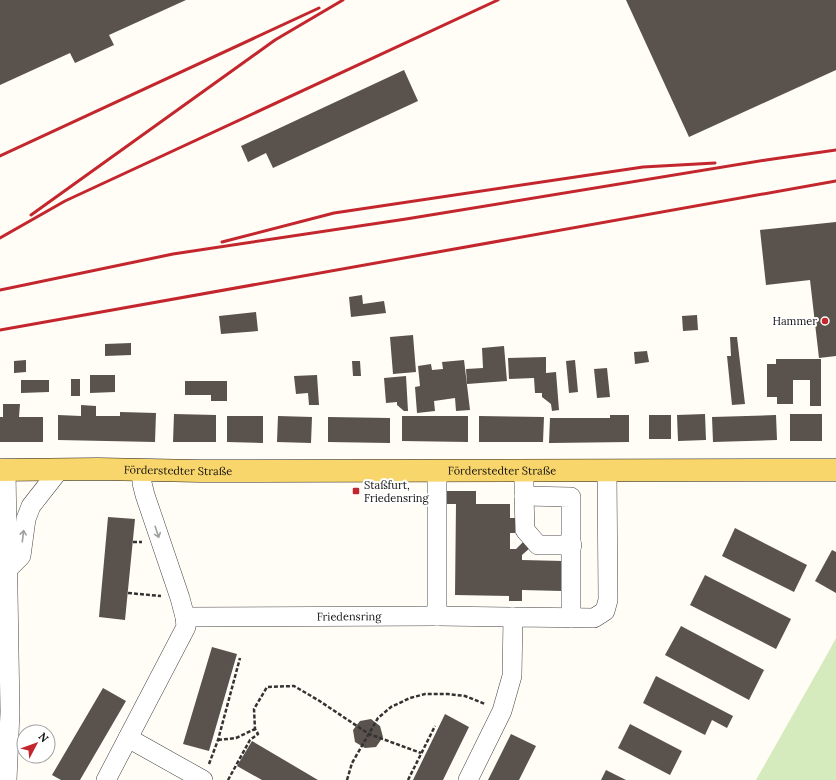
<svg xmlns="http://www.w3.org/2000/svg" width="836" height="780" font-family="Lora,serif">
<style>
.green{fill:#d5ebbd}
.building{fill:#5a524d}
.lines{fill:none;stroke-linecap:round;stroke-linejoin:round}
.minor-casing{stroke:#444;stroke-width:20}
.major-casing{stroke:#222;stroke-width:23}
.path{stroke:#333;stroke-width:2.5;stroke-dasharray:4 2;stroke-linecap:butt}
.minor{stroke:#fff;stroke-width:19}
.major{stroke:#f9d66b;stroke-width:22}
.rail{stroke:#c4262e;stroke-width:3}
.oneway{stroke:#a0a0a0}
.poi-dot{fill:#c4262e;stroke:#fff;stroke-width:1.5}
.labels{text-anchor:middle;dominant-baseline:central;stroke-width:4;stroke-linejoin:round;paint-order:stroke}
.poi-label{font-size:11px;fill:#111;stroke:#fff;text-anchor:end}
.street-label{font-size:11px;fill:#111;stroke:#fff}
</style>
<rect width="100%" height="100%" fill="#fffdf5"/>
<path class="green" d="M836,638V780H756L829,651Z"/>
<path class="building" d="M0,0H186L109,35L114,45L75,63L70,53L0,85Z
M626,0H836V70L689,137Z
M404,70L418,101L273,168L266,153L248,162L241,146Z
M836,222V356L819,358L810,280L766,285L760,230Z
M362,295L363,304L384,301L386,313L351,317L349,297Z
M256,312L258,331L221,334L219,316Z
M697,315L698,330L683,331L682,316Z
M413,335L416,372L393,374L390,337Z
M730,337H737L745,404L732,405L727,356H731Z
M131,343V355L105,356V344Z
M504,346L507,381L467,384L466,369L483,368L482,348Z
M647,351L649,362L635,364L634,352Z
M546,357V373L556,372L559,410L552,411L551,404L542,397V393H535L534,378L509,379L508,358Z
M776,359H821V406H810V380H793V404H777V397H767V364H776Z
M26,360V372L14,373V361Z
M464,360L470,410L456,411L455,398L434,401L435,411L417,413L415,387L420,386L418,366L431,364L432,370L443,369L442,362Z
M575,360L578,392L569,393L566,361Z
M352,361H360L361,376H353Z
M607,368L610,397L597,398L594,369Z
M90,375H115V392L90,393Z
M317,375L319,405H309L308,393L296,394L294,376Z
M406,376L408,411H404L397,405V402L386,403L384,378Z
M71,379H80V396H71Z
M21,380H49V392L21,393Z
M185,381H227V401H211V395H185Z
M3,404H20L19,417H43V442H0V417H3Z
M81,405L96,406V416H120V412L156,413L155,442L58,440V415L81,416Z
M174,414L216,415V442H173Z
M705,414L706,440L678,441L677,415Z
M790,414H822V441H790Z
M610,415H629V442L549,443L550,418H610Z
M649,415H671V439H649Z
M776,415L777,440L713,442L712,417Z
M227,416H263V443L227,442Z
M278,416L312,417L311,443L277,442Z
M402,416H468V442L402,441Z
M479,416L544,417L543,442H479Z
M328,417L390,418V443L328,442Z
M445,491H476V504H510V518H515V533H510V549H516L525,540L531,547L522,555V560L563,561L562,591L522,590V601H509V596L455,595L456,504H445Z
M108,517L135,519L125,620L99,617Z
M735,528L807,565L794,592L722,556Z
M832,550L836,552V593L815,581Z
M705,575L791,619L776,649L690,605Z
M681,626L764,670L749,700L665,655Z
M212,647L237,654L209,751L183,744Z
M656,676L733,716L727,728L712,720L705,735L643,703Z
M103,688L126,701L80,780H61L52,775Z
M445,714L469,727L443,780H413Z
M371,719L380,726L383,737L376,747L365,748L355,742L353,730L360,721Z
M630,724L682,751L670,775L618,748Z
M511,734L536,746L519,780H488Z
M252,741L318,780H262L237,766Z
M606,770L626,780H601Z"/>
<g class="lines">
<defs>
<g id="minor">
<path d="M6,470L10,712L7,780"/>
<path d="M437,471V616"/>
<path d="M524,471V496L571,497V618"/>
<path d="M524,496L525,530L538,545H572"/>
<path d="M8,569L21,556L26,519L31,506L60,469"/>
<path id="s1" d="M185,617L437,616L513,617"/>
<path d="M128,738L186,627L185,617L180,598L145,495L142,483V470"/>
<path d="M106,780L128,738L203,780"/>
<path d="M468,780L502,711L512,676L513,617L594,618L605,611L608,600L607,470"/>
</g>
<g id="major">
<path id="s2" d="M0,470L98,469L200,471L836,470"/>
</g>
</defs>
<use href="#minor" class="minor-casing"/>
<use href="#major" class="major-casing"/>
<path class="path" d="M133,542H142
M128,593L161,596
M218,740L236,738L255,729
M209,764L218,740L240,658
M228,780L250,740L258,734L255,729L254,709L267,687L294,686L318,700L369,734L421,753
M347,780L352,763L378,718L391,707L410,698L425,694H448L465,696L485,704
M408,780L435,726"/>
<use href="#minor" class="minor"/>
<use href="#major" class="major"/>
<path class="rail" d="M0,156L319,8
M31,215L275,40L343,0
M0,238L65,201L498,0
M222,242L334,213L643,167L715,163
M0,290L173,254L406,219L766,160L836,150
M0,330L836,181"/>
</g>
<defs><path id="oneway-shaft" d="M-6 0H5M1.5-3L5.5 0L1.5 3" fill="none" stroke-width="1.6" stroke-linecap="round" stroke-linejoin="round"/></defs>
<g class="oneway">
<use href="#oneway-shaft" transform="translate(157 532) rotate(72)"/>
<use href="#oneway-shaft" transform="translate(23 536) rotate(-83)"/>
</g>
<g class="poi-dot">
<circle cx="825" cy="321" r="4"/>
<rect x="352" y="487" width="8" height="8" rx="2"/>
</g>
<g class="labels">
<g class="poi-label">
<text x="817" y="321">Hammer</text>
<text x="364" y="485" text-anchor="start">Staßfurt,<tspan x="364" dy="13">Friedensring</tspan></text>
</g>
<g class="street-label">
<text stroke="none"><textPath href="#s2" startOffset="178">Förderstedter Straße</textPath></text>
<text stroke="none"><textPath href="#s2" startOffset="502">Förderstedter Straße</textPath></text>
<text stroke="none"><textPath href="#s1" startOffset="164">Friedensring</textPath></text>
</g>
</g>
<g transform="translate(36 744) rotate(49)"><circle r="19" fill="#ffffff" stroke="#a0a0a0"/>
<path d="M0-3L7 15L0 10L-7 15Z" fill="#c4262e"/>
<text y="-6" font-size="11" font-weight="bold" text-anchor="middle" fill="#111111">N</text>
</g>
</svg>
